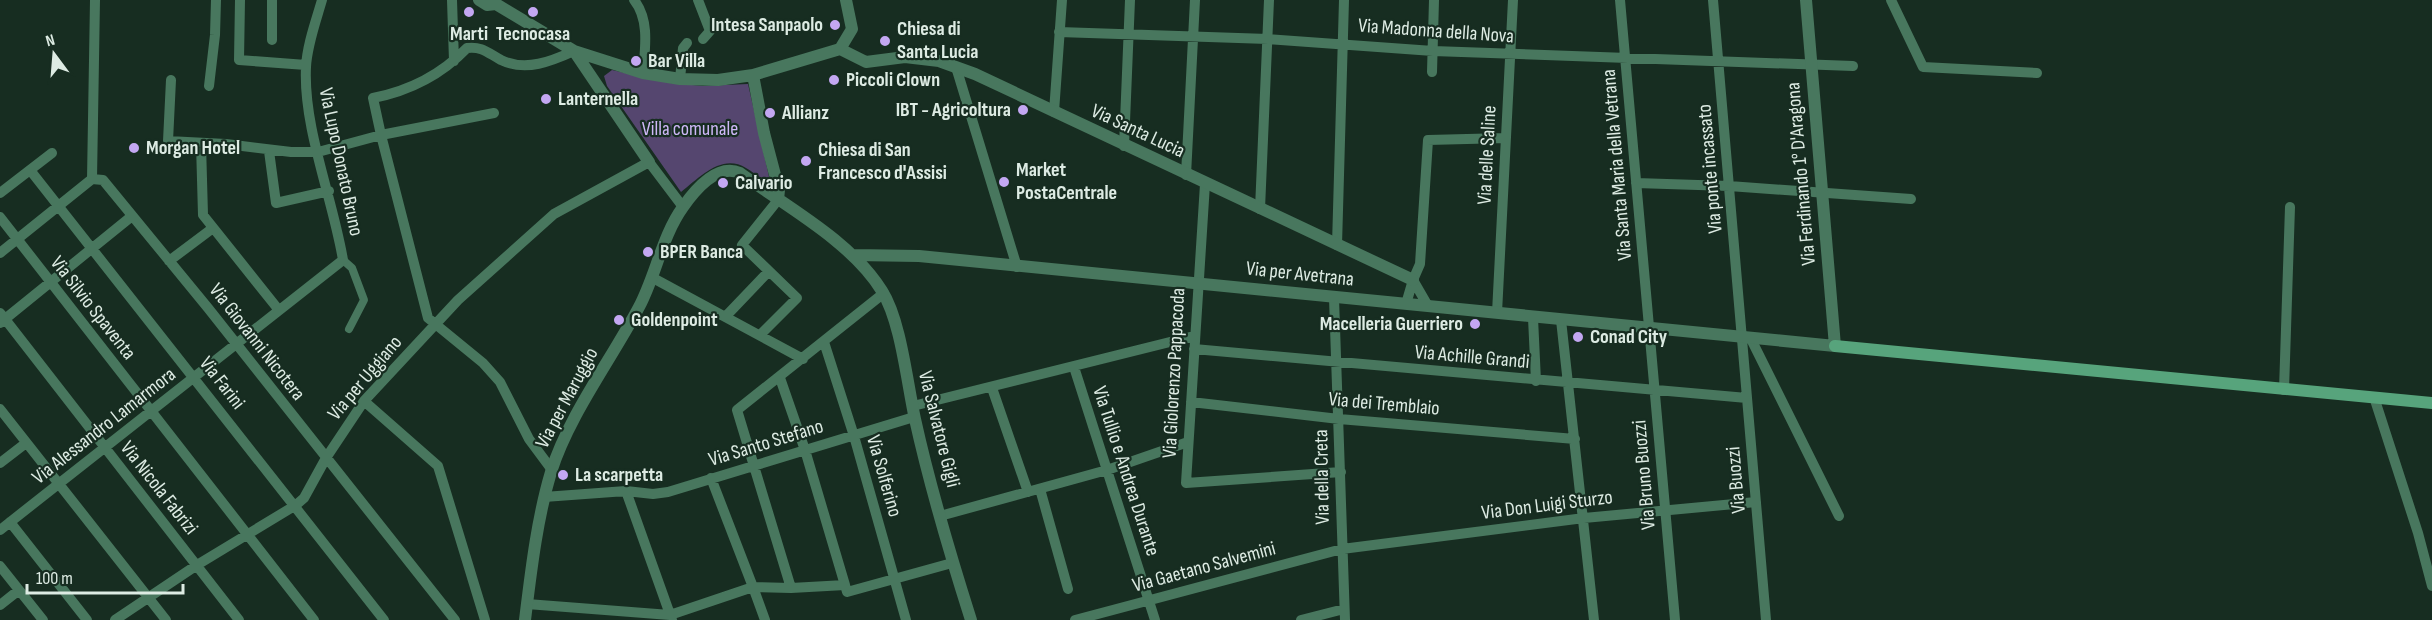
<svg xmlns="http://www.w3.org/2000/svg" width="2432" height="620" font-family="'Sofia Sans Condensed',sans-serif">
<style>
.green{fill:#55466f}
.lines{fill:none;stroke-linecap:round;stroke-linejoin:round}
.pedestrian{stroke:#48775e;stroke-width:8}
.minor{stroke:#48775e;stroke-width:10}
.tertiary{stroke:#48775e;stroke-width:12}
.secondary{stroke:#57a47c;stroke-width:12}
.poi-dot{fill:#c3a7f2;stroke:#172d21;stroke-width:2}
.labels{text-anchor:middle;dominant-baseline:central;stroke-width:4.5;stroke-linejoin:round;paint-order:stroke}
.poi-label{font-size:20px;font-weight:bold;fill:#ddebe3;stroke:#172d21;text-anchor:start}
.street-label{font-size:20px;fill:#ddebe3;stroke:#172d21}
.park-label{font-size:20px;fill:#cfb8f8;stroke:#172d21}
</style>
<rect width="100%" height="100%" fill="#172d21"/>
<path class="green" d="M612,70L670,83L703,86L748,84L770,181C762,180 753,172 746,168C722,153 700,177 681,192L607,86L604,76Z"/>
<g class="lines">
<path class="pedestrian" d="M343,260L352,268L364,300L349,329"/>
<path class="minor" d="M240,0L239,60L306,65
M452,0L454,61
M634,0C650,20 645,49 643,73
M698,0L710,31L703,39
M1620,0L1675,620
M1713,0L1766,620
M1891,0L1923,67L2037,73
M1059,32L1268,39L1433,51L1853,66
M272,40V0
M956,67L1017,267
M1432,72L1434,0
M680,79L683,48L687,43
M171,80L168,141L226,144L291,152H318L381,135L373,98C409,91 441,75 467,48C482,46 488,53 501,60C526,72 552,61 574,51
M209,86L215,35L216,0
M1054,112L1062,0
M494,113L381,135L428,318L483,363L500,382L529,439L552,470
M201,144L203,215L278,309
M1124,146L1130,0
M269,151L276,203L329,191
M30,170L384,620
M1186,175L1195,0
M92,179L103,180L208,308L455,620
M92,179L95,0
M1636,183L1729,186L1911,199
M1205,184L1186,483L1341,472
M0,193L52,153
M1260,209L1269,0
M0,217L314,620
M1337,245L1344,0
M0,253L92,179
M169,261L213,228
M653,278L803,359
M1413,280L1420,264L1428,140L1506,138
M1334,298L1345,620
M1406,304L1413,280L1428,306
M0,313L5,319L132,216
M1497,313L1513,0
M727,315L769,271
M1533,318L1536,381
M1561,320L1594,620
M0,323L5,319L239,620
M761,334L797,298L742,245L778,200
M1750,337L1839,516
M824,342L854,436L906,620
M1194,349L1747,398
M1074,367L1155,620
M780,378L805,450L845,585
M992,388L1028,492
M2284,390L2290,207
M2374,397L2418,533L2432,586
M364,401L438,466L485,620
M1191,402L1339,419L1575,439
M913,406L1194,336
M0,409L166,620
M0,463L26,443
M711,478L753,587L791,588L737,410L884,293
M1040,489L1068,589
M626,491L672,620
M544,497L626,491L653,494L668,492L914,417
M940,516L1107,470L1188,442
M10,522L87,620
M0,530L343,260C333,199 303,128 306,67C307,45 316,21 322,0
M0,566L43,620
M791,588L845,585L847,592L952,563
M527,604L670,615L753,587L765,620
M0,605L19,590
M115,620L197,565L296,505L304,498L326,458L364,401L458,300L554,214L649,162L683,207
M1075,620L1342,549L1584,518L1756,502
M1301,620L1344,609"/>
<path class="tertiary" d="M479,0L487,5L496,4L574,51L643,73L680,79L718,80L753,75L840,49L852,29L846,0
M840,49L866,62L905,57L939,61L975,74L1413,280
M574,51L649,162
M753,75L764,133L779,190L778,200
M854,255L919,256L1835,346L1806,0
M525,620C531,571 537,519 551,472C569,415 611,360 639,307C656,275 662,236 683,207C695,190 717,163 740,173C787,207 852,242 882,291C901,321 907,383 915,419C930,487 950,554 971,620"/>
<path class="secondary" d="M1835,346L2432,403"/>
</g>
<g class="poi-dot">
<circle cx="469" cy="12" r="6"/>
<circle cx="533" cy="12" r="6"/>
<circle cx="835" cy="25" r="6"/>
<circle cx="885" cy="41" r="6"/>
<circle cx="636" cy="61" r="6"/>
<circle cx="834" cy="80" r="6"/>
<circle cx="546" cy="99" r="6"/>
<circle cx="1023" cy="110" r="6"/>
<circle cx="770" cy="113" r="6"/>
<circle cx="134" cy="148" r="6"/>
<circle cx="806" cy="161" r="6"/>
<circle cx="1004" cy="182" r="6"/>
<circle cx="723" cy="183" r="6"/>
<circle cx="648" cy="252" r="6"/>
<circle cx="619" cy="320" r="6"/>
<circle cx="1475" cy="324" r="6"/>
<circle cx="1578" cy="337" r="6"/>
<circle cx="563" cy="475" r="6"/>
</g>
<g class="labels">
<g class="poi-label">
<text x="823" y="25" text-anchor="end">Intesa Sanpaolo</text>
<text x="897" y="29">Chiesa di<tspan x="897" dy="23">Santa Lucia</tspan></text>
<text x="469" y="34" text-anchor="middle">Marti</text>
<text x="533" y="34" text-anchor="middle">Tecnocasa</text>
<text x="648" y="61">Bar Villa</text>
<text x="846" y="80">Piccoli Clown</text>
<text x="558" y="99">Lanternella</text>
<text x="1011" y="110" text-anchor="end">IBT - Agricoltura</text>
<text x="782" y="113">Allianz</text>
<text x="146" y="148">Morgan Hotel</text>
<text x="818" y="150">Chiesa di San<tspan x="818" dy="23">Francesco d'Assisi</tspan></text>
<text x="1016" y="170">Market<tspan x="1016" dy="23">PostaCentrale</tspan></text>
<text x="735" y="183">Calvario</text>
<text x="660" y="252">BPER Banca</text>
<text x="631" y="320">Goldenpoint</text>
<text x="1463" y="324" text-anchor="end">Macelleria Guerriero</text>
<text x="1590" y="337">Conad City</text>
<text x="575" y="475">La scarpetta</text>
</g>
<g class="street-label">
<text transform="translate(1436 31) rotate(4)">Via Madonna della Nova</text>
<text transform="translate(1138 131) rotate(25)">Via Santa Lucia</text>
<text transform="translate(1487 155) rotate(-87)">Via delle Saline</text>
<text transform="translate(341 162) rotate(78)">Via Lupo Donato Bruno</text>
<text transform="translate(1617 165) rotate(-95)">Via Santa Maria della Vetrana</text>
<text transform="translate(1710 169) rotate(-95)">Via ponte incassato</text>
<text transform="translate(1801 174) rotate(-95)">Via Ferdinando 1° D'Aragona</text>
<text transform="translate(1300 274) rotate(6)">Via per Avetrana</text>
<text transform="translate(93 308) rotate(52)">Via Silvio Spaventa</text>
<text transform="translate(257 342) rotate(52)">Via Giovanni Nicotera</text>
<text transform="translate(1472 357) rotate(5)">Via Achille Grandi</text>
<text transform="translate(1174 373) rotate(-87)">Via Giolorenzo Pappacoda</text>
<text transform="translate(365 378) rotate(-50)">Via per Uggiano</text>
<text transform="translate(222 383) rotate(52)">Via Farini</text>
<text transform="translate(567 398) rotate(-62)">Via per Maruggio</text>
<text transform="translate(1384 404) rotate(5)">Via dei Tremblaio</text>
<text transform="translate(104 426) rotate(-38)">Via Alessandro Lamarmora</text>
<text transform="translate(939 429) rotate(76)">Via Salvatore Gigli</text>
<text transform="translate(766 443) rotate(-17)">Via Santo Stefano</text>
<text transform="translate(1126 471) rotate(72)">Via Tullio e Andrea Durante</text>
<text transform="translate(1644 475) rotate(-95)">Via Bruno Buozzi</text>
<text transform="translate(884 476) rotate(74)">Via Solferino</text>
<text transform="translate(1322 477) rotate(-91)">Via della Creta</text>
<text transform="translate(1736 480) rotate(-95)">Via Buozzi</text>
<text transform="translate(159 488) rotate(52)">Via Nicola Fabrizi</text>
<text transform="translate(1547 505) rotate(-7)">Via Don Luigi Sturzo</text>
<text transform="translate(1204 567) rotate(-15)">Via Gaetano Salvemini</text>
</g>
<g class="park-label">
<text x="690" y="129">Villa comunale</text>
</g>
</g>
<g transform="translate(54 54) rotate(344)" stroke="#172d21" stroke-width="4.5" paint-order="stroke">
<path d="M0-4.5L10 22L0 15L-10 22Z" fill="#ddebe3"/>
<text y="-9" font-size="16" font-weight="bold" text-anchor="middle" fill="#ddebe3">N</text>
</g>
<path d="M27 584v9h156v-9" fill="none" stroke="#ddebe3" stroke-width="3"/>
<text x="36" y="584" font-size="18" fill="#ddebe3" stroke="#172d21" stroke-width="4.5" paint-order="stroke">100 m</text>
</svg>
